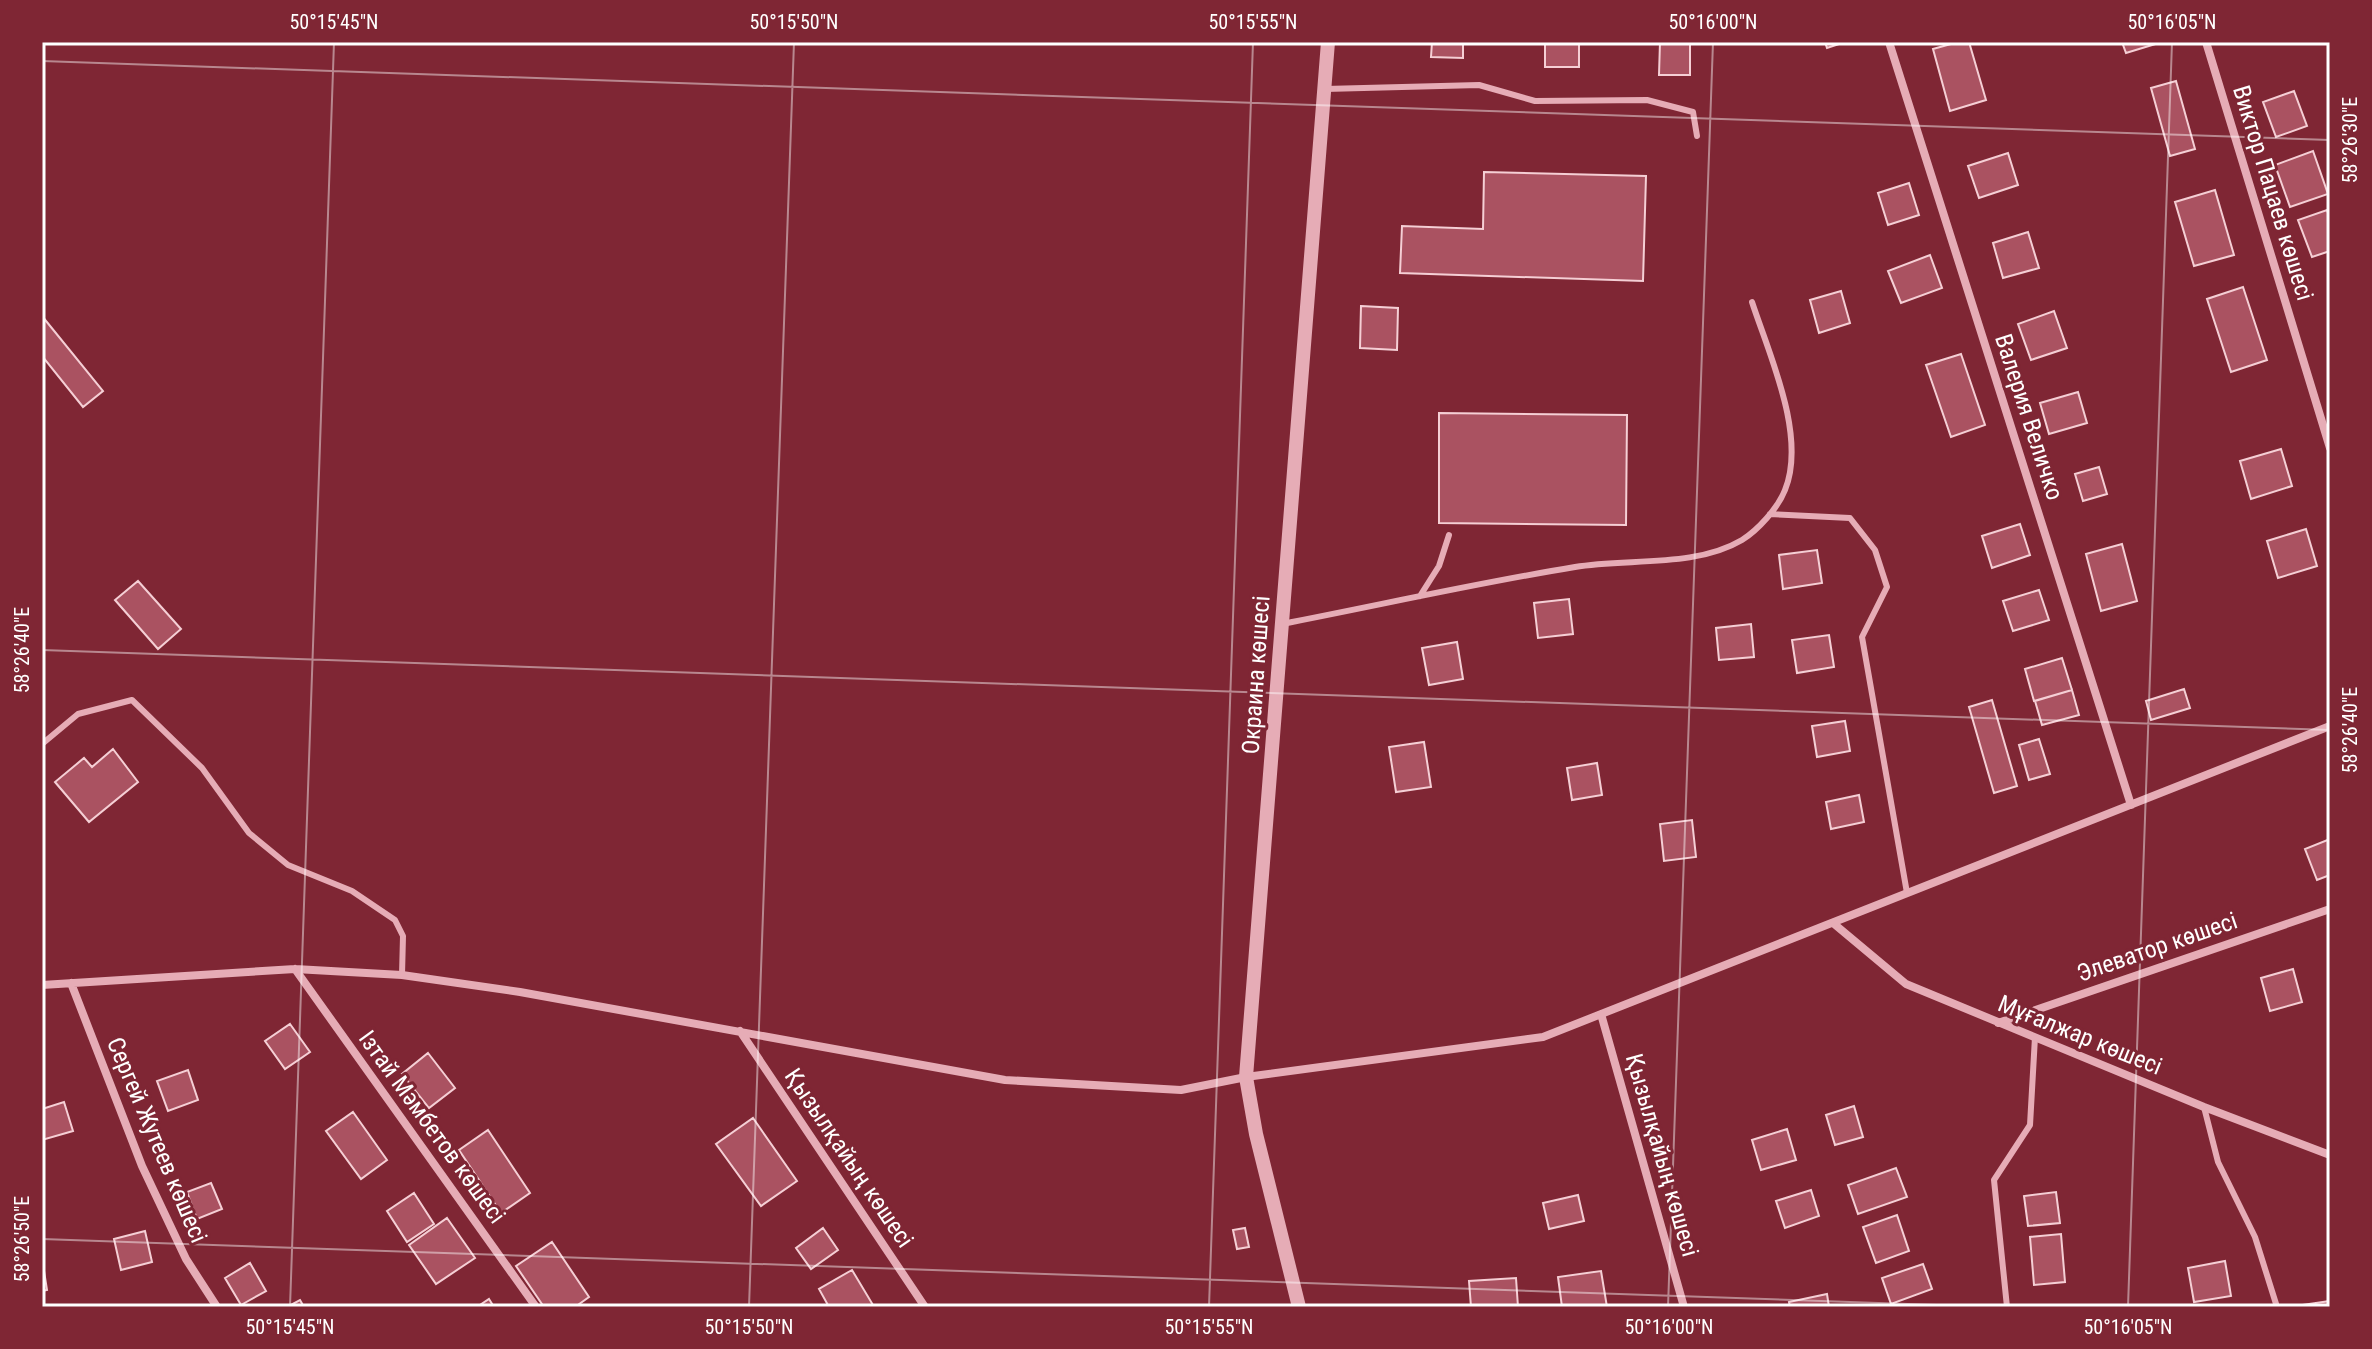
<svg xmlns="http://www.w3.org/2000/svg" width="2372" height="1349" font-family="'Roboto Condensed',sans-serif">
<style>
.building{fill:#aa5261;stroke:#f5cfd5;stroke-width:2}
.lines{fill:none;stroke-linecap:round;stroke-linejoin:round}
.service{stroke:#e6acb6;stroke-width:6}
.minor{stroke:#e6acb6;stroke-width:8}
.tertiary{stroke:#e6acb6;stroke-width:14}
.ticks{fill:none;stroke:#fff;stroke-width:2;stroke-opacity:0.45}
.labels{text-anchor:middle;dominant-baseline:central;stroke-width:6;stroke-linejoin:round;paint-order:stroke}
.street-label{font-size:24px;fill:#fff;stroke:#7f2634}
.neatline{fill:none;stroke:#fff;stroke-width:3}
.ticks-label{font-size:20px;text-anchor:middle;fill:#fff}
</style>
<rect width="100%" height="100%" fill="#7f2634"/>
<path class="building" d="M1432,42H1463V58L1431,57Z
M1545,42H1579V67H1545Z
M1660,42H1690V75H1659Z
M1825,42H1845L1827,48Z
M1958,42H1969L1986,100L1950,111L1933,49Z
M2122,42H2162L2126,53Z
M2176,81L2195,149L2170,156L2151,88Z
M2294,91L2307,126L2276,137L2263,102Z
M2313,151L2328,194L2290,207L2275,165Z
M2008,153L2018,185L1979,198L1968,166Z
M1484,172L1646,176L1643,281L1400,273L1402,226L1483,229Z
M1909,183L1919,215L1888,225L1878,193Z
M2215,190L2234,255L2194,266L2175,202Z
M2327,210L2330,219V251L2312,257L2298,220Z
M2028,232L2039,268L2003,278L1993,243Z
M1930,255L1942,288L1901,303L1888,271Z
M2243,287L2267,360L2231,372L2207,299Z
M1841,291L1850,323L1819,333L1810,300Z
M1361,306L1398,308L1397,350L1360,348Z
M2054,311L2067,348L2031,360L2018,324Z
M42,316L103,391L83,407L42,356Z
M1961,354L1985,425L1951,437L1926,365Z
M2078,392L2087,423L2049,434L2040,403Z
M1439,413L1627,415L1626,525L1439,523Z
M2281,449L2292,486L2251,499L2240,461Z
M2099,467L2107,494L2083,501L2075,474Z
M2020,524L2030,555L1992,568L1982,536Z
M2306,529L2317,566L2278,578L2267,541Z
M2122,544L2137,601L2101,611L2086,554Z
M1817,550L1822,583L1783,589L1779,555Z
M138,581L181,629L158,649L115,600Z
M2039,590L2049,620L2013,631L2003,601Z
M1569,599L1573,634L1538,638L1534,603Z
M1751,624L1754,657L1719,660L1716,628Z
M1829,635L1834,667L1797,673L1792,640Z
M1457,642L1463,679L1429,685L1422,648Z
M2062,658L2072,690L2034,701L2025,669Z
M2184,689L2190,708L2151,720L2146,701Z
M2072,690L2079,715L2042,725L2035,701Z
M1992,700L2017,786L1994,793L1969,707Z
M1845,721L1850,751L1817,757L1812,726Z
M2039,739L2050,774L2029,780L2019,745Z
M1424,742L1431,787L1396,792L1389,747Z
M113,749L138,782L89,822L55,782L84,758L92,767Z
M1597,763L1602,795L1572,800L1567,768Z
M1859,795L1864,822L1831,829L1826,802Z
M1692,820L1696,857L1664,861L1660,824Z
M2330,839V875L2317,880L2305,849Z
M2293,969L2302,1002L2270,1011L2261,978Z
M290,1024L310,1052L285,1069L265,1041Z
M428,1053L455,1088L429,1108L402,1074Z
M188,1070L198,1100L168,1111L157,1081Z
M64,1102L73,1131L42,1140V1109Z
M1854,1106L1863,1137L1835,1145L1826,1115Z
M353,1112L387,1160L361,1179L326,1131Z
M753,1118L797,1181L761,1206L716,1144Z
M1787,1129L1796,1160L1761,1170L1752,1140Z
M488,1130L530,1193L501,1213L459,1150Z
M1896,1168L1907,1197L1858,1214L1848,1185Z
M211,1183L222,1209L197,1219L187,1192Z
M1811,1190L1819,1216L1785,1228L1776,1201Z
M2056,1192L2060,1223L2028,1226L2024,1196Z
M414,1193L434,1224L407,1242L387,1211Z
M1578,1195L1584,1221L1549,1229L1543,1203Z
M1897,1215L1909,1251L1876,1263L1863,1227Z
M447,1218L475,1258L436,1284L409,1245Z
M823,1228L838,1250L811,1269L796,1248Z
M1245,1228L1249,1247L1237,1249L1233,1230Z
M145,1231L152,1262L121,1270L114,1239Z
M2061,1234L2065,1282L2034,1285L2030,1237Z
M552,1242L589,1297L575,1307H544L516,1266Z
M42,1258L47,1290L42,1291Z
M2225,1261L2231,1296L2194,1302L2188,1268Z
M250,1263L266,1291L241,1305L225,1278Z
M1923,1264L1932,1289L1891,1304L1882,1278Z
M852,1270L873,1305L829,1307L819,1289Z
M1601,1271L1607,1307H1562L1558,1277Z
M1516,1278L1518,1307H1471L1469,1281Z
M1827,1294L1829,1307H1790L1789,1302Z
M489,1299L494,1307H477Z
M300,1300L304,1307H287Z
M2330,1301V1307H2303L2302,1305Z"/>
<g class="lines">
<path class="service" d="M1325,89L1479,85L1535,101L1647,100L1693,112L1697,136
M1770,514L1850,518L1875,550L1887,587L1862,637L1907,893
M1420,596L1439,566L1449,535
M1282,624C1380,605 1477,583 1575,567C1627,558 1695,568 1742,540C1758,530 1778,508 1785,490C1807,436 1769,354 1752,302
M42,744L78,714L132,700L202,768L249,833L288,865L352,891L395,920L403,936L402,975
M2204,1107L2218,1162L2255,1237L2277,1307
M2007,1307L1994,1180L2030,1125L2035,1037"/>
<path class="minor" d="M1889,42L2131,805
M2206,42L2330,448
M1833,923L1906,984L2204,1107L2330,1155
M295,969L536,1307
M71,983L142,1166L186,1259L217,1307
M42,985L295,969L402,975L520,992L1005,1080L1181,1090L1246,1077L1543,1037L2330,726
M1601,1014L1684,1307
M1998,1023L2330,909
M740,1031L925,1307"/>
<path class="tertiary" d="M1299,1307L1256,1134L1246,1077L1328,42"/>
</g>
<path class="ticks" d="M42,61L2330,140M42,650L2330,730M42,1239L1994,1307M290,1307L334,42M749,1307L794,42M1209,1307L1253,42M1668,1307L1713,42M2128,1307L2172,42"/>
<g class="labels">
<g class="street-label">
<text transform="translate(2273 193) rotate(73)">Виктор Пацаев көшесі</text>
<text transform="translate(2029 417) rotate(72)">Валерия Величко</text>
<text transform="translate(1256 675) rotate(-86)">Окраина көшесі</text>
<text transform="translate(2157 947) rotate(-19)">Элеватор көшесі</text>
<text transform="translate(2080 1035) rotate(22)">Мұғалжар көшесі</text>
<text transform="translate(432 1127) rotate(54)">Ізтай Мәмбетов көшесі</text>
<text transform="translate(157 1140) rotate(67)">Сергей Жутеев көшесі</text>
<text transform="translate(1662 1155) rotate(74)">Қызылқайың көшесі</text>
<text transform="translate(849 1158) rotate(56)">Қызылқайың көшесі</text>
</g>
</g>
<rect width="2372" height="1349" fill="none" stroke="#7f2634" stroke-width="88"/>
<rect x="44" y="44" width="2284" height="1261" class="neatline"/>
<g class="ticks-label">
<text x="334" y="29">50°15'45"N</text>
<text x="794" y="29">50°15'50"N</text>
<text x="1253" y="29">50°15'55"N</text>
<text x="1713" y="29">50°16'00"N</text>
<text x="2172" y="29">50°16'05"N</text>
<text transform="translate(2350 140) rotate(-90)" y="7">58°26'30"E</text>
<text transform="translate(22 650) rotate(-90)" y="7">58°26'40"E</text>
<text transform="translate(2350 730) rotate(-90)" y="7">58°26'40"E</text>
<text transform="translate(22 1239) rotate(-90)" y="7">58°26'50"E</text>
<text x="290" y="1334">50°15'45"N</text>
<text x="749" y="1334">50°15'50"N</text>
<text x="1209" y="1334">50°15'55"N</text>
<text x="1669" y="1334">50°16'00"N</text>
<text x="2128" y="1334">50°16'05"N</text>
</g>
</svg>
